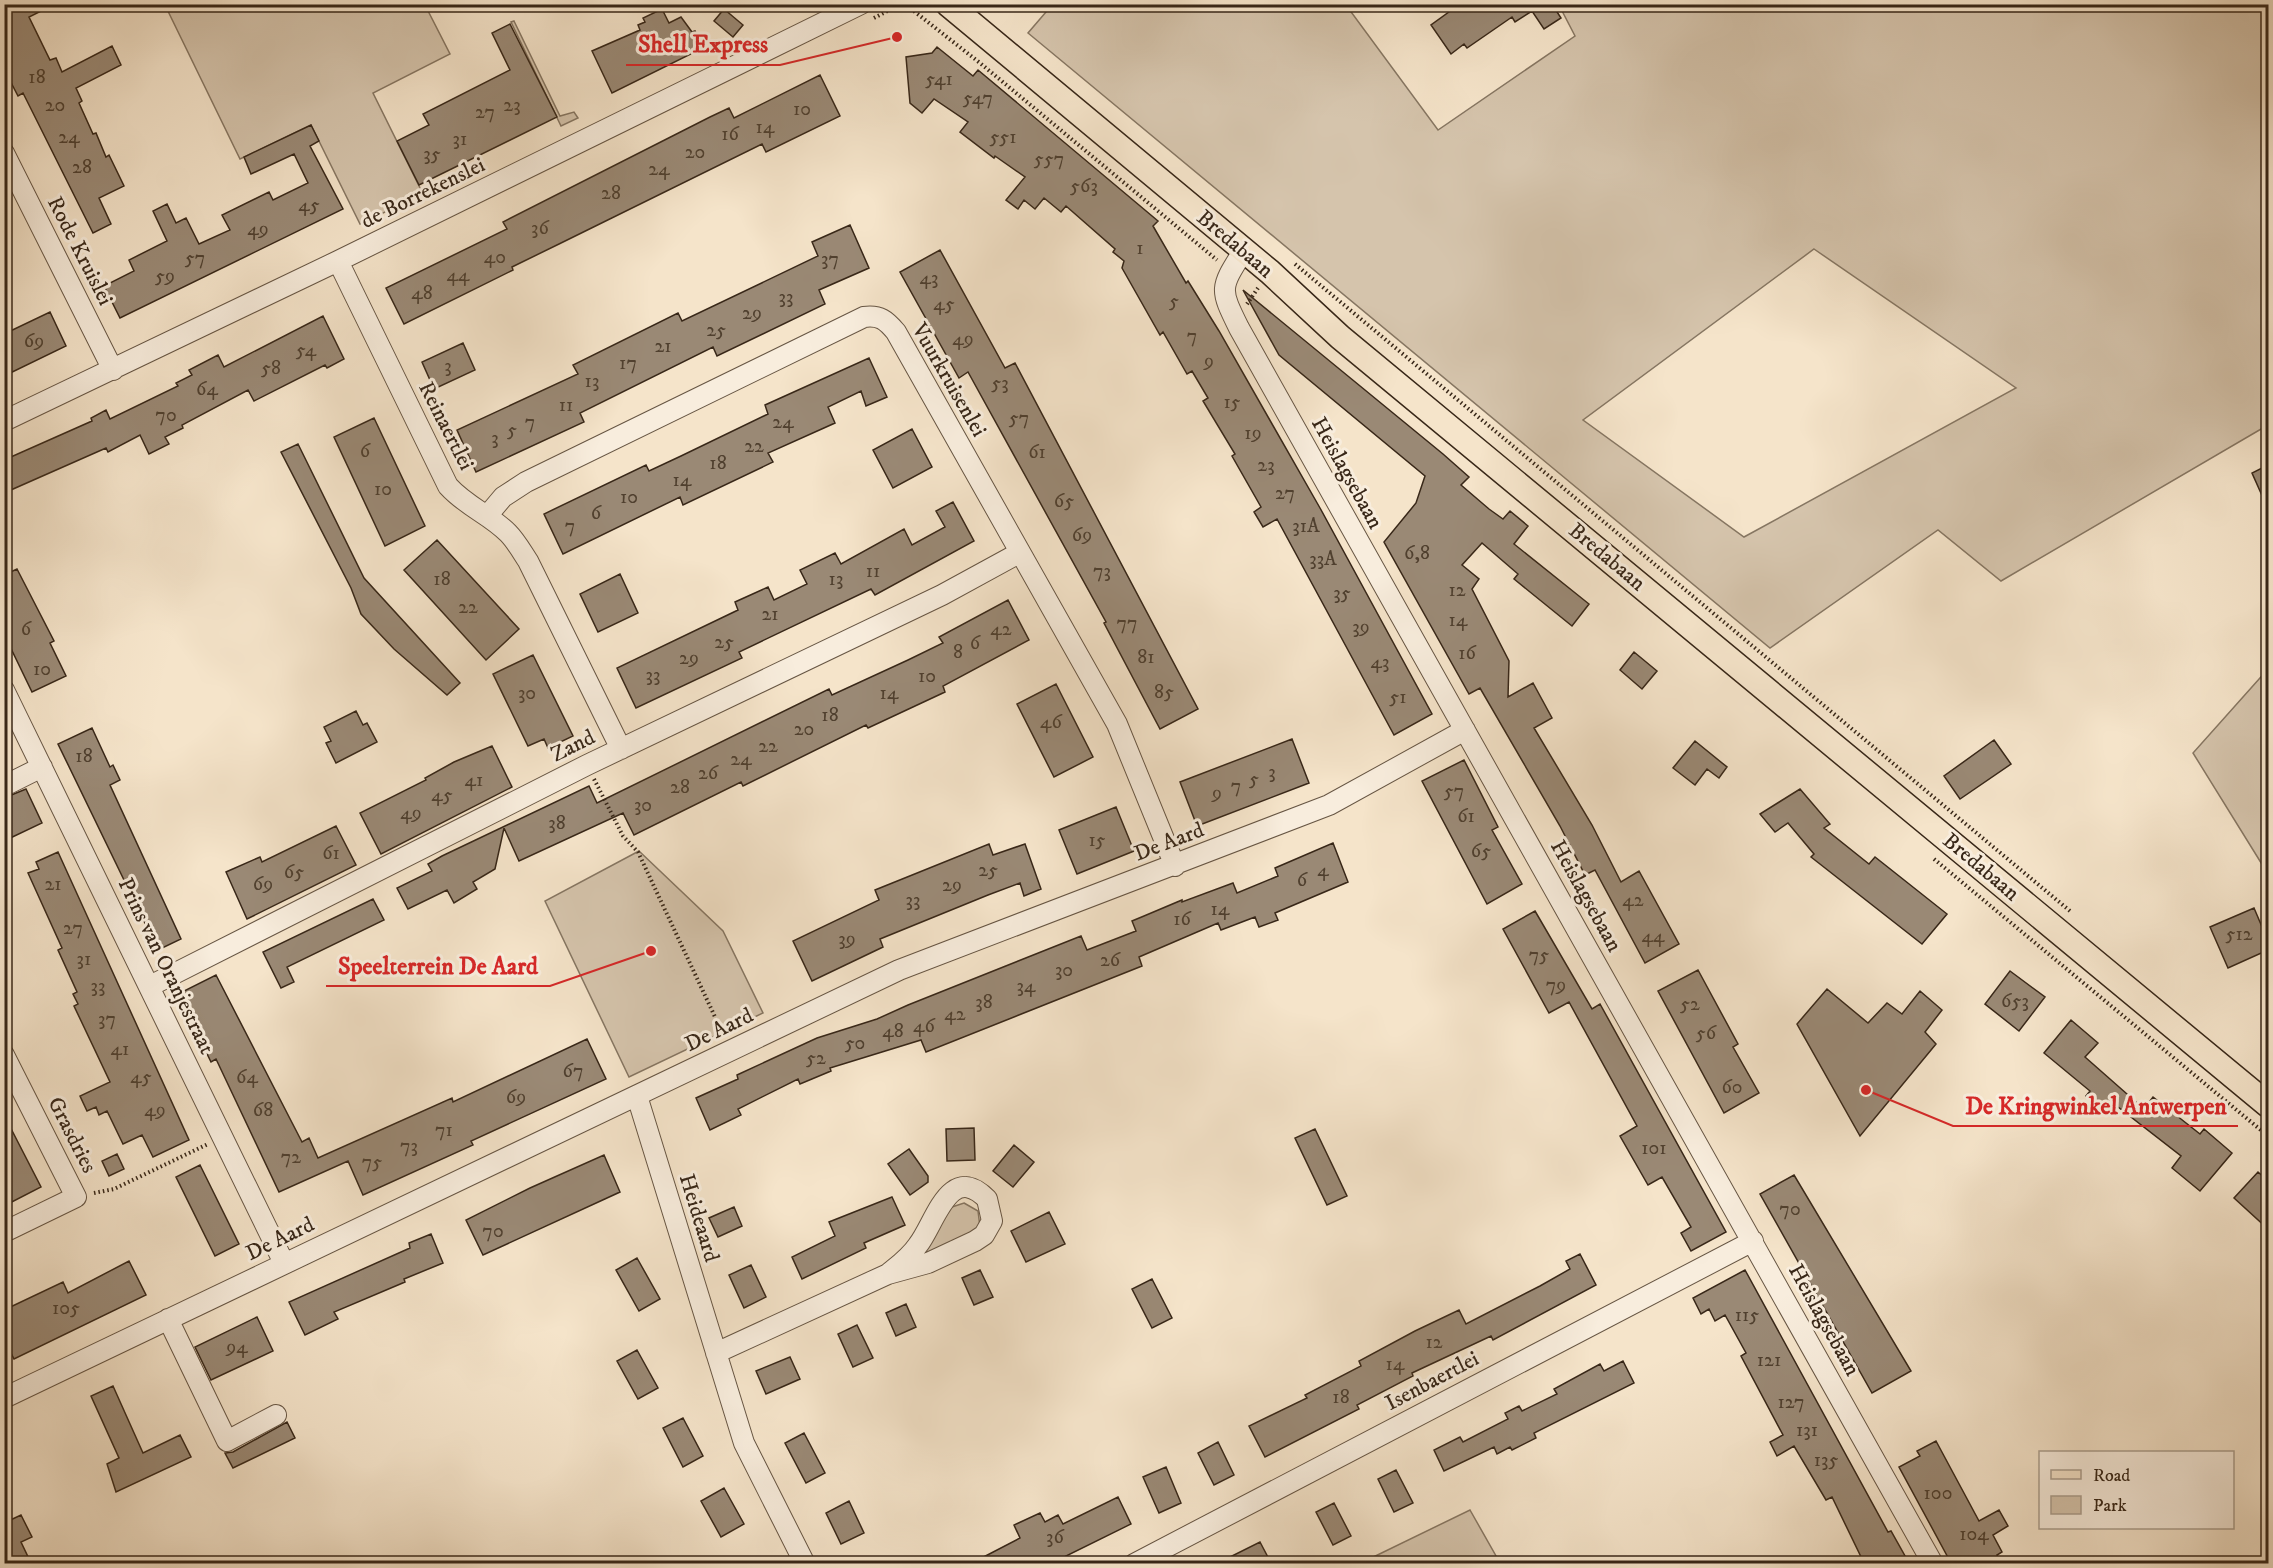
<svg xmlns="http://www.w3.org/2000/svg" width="2273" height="1568" font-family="'IM FELL DW Pica',serif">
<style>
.green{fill:#d5c4ac;stroke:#867662;stroke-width:1.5;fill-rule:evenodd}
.building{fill:#9a8975;stroke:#382718;stroke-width:1.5}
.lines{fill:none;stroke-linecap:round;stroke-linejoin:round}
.minor-casing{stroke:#675644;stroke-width:22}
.major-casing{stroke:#382718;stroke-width:27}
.path{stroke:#382718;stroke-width:4;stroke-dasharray:1.5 3;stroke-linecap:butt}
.minor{stroke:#f8eddd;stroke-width:20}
.major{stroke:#f5e4ca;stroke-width:24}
.labels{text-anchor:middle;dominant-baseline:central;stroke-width:6;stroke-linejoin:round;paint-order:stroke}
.number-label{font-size:20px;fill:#50402f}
.street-label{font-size:22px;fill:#382718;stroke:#f8eddd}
.leader{fill:none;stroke:#d62828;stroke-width:2}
.callout-dot{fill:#d62828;stroke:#f8eddd;stroke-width:2}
.callout-label{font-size:24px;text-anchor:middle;font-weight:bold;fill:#d62828;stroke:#f8eddd;stroke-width:6;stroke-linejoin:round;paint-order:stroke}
</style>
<rect width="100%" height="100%" fill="#f5e4ca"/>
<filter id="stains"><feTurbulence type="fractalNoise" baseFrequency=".00333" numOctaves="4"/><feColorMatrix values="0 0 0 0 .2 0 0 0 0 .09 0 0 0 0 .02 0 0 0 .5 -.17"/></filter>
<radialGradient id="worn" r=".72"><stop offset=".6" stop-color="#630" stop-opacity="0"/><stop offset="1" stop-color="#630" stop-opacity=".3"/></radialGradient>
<path class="green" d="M165,5H425L450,54L373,93L423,194L360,224L311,125L240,159Z
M1052,5H1346L1438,130L1575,36L1559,5H2268V425L2001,581L1938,530L1770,648L1028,33ZM1814,249L2016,388L1744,537L1583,420Z
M514,21L560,116L574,112L578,118L561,126L511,22Z
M2268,669V874L2193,753Z
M639,851L723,931L763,1013L629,1077L545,901Z
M964,1203L978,1211L980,1227L925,1260L919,1253L949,1208Z
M1470,1510L1500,1563H1361Z"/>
<path class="building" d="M4,4H55L29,17L50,60L56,58L62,72L112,46L121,65L76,88L82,101L79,103L93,134L96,133L106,157L109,155L124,186L99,198L111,224L93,233L23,93L18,96L4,69Z
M1460,4H1552L1561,18L1544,29L1532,11L1515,22L1512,17L1467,48L1464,44L1451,54L1431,25Z
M662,9L669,23L681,17L692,32L695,31L703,48L612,93L592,51L640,30L638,25L645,22L643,18Z
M724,9L743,25L733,37L714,21Z
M510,24L557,117L419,185L397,141L429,125L423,114L510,70L492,33Z
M937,47L973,76L978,70L1158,221L1153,226L1186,283L1188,281L1219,331L1320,508L1432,714L1394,735L1277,519L1263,527L1254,512L1261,507L1232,456L1235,454L1203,401L1208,398L1192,371L1187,374L1163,332L1160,335L1122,268L1124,261L1113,252L1115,249L1066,206L1061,212L1044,198L1035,209L1024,200L1018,209L1006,200L1025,177L995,156L994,158L960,132L968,122L934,99L922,113L910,103L906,57L932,53Z
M820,75L840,116L766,152L762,144L559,244L512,267L513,270L404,324L386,288L507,229L503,222L710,117L729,108L734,118Z
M311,125L319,141L310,146L343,209L120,318L104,286L134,271L129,260L167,241L153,211L167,204L176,223L186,218L199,244L230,230L222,215L269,192L273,200L308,183L294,154L251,174L244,157Z
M850,225L869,268L819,290L825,304L717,356L713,347L580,413L584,422L476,472L457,430L578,374L573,365L678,313L682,321L818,256L812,242Z
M940,250L1005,368L1015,363L1198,709L1160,729L1104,623L1106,622L968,372L959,378L900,272Z
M1243,290L1443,454L1469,477L1461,485L1489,509L1503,519L1510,511L1528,526L1514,544L1589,604L1572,626L1514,579L1518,574L1482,543L1462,565L1479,579L1472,589L1509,661L1508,697L1533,683L1552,718L1534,728L1592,825L1621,882L1639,871L1679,944L1645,963L1595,870L1585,875L1560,826L1480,688L1469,694L1384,542L1416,503L1425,476L1279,355Z
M50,312L66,346L4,376V334Z
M323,316L344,359L327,368L325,365L254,401L248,390L182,425L183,428L165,437L169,444L149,454L140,435L108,452L106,448L4,493V460L92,421L91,418L106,410L110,419L178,386L176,383L192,375L189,370L218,355L224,367Z
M463,343L475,370L434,389L422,362Z
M869,358L887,397L866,406L861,391L828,407L835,423L768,453L773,462L683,505L680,497L563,554L544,514L646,465L649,471L681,456L768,414L765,405Z
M374,418L425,526L385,546L334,437Z
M912,429L932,467L893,488L873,450Z
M298,444L364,578L460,683L447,695L394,649L361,614L351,588L281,452Z
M2268,465V509L2252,473Z
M953,502L974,541L875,595L871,589L739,652L742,658L636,708L617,668L738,610L735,602L768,587L774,600L807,584L800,570L835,553L841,564L904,529L912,545L945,527L936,511Z
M437,540L519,629L486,660L404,570Z
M17,569L54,641L50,643L66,676L32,692L4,634V575Z
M620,574L638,613L598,632L580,594Z
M1008,600L1029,640L943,686L945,692L868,728L866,725L743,786L741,782L634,835L623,813L519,861L504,828L495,869L473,882L477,889L454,903L447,890L408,909L397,888L432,871L428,864L442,856L589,786L597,803L829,689L832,695L908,660L943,643L939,637Z
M1634,652L1657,671L1642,689L1620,670Z
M533,655L573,736L548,748L544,739L528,746L493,674Z
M1056,684L1093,757L1054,777L1017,704Z
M356,711L363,725L367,723L377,742L336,763L326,743L331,741L324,727Z
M92,728L110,767L113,765L120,780L110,785L181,939L158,950L58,744Z
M1292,739L1309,783L1197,826L1180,782Z
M1994,740L2011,764L1960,799L1944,776Z
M1695,741L1727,767L1719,778L1707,769L1695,785L1673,768Z
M492,746L512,787L381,854L360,813L426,780L425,778L454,762Z
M1464,760L1498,827L1492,830L1522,884L1487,904L1422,781Z
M26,789L42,823L4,841V798Z
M1800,789L1830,824L1824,828L1869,864L1875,857L1947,914L1922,944L1811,857L1814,854L1788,823L1775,832L1760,814Z
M1116,807L1134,851L1077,874L1059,830Z
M336,826L356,865L247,919L226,872L260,857L262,862Z
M1333,843L1348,882L1275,913L1278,920L1259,927L1255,917L1221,930L1218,923L1139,957L1142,966L926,1052L921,1040L830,1068L831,1071L800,1084L798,1079L738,1109L741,1115L710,1130L696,1098L738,1079L737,1075L817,1038L877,1019L908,1005L1081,936L1087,950L1136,931L1132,921L1144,916L1182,900V902L1233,883L1237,893L1278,876L1275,868Z
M989,844L993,855L1025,844L1041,889L1024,896L1020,883L988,895L880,939L883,947L812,981L793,941L879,900L875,890Z
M58,852L189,1140L153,1157L142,1135L123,1144L107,1111L99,1115L96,1107L87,1111L80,1096L110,1082L74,1006L78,1004L73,994L77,992L58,950L62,948L28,873L39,869L36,862Z
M373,899L384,920L287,967L294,982L281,988L263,952Z
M2254,908L2268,941V950L2228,968L2210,927Z
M1535,911L1592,1009L1600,1004L1726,1232L1691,1251L1681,1233L1691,1227L1662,1177L1648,1185L1620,1136L1637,1126L1569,1002L1549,1013L1503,929Z
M1698,970L1738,1044L1733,1047L1759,1093L1724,1113L1658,991Z
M2010,971L2045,997L2019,1031L1985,1004Z
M216,975L302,1142L309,1138L318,1158L452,1098L453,1102L587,1039L606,1079L471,1141L473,1145L363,1195L348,1161L279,1192L216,1059L211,1062L178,994Z
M1827,989L1868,1023L1887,1003L1902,1014L1920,991L1942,1010L1925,1032L1936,1044L1860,1136L1797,1024Z
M2071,1020L2098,1043L2085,1057L2144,1109L2153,1097L2200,1134L2204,1129L2232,1153L2200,1191L2172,1168L2181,1156L2118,1107L2109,1116L2086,1096L2090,1091L2044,1053Z
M4,1115L41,1187L4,1206Z
M974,1128L975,1160L947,1161L946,1129Z
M1315,1129L1347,1196L1327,1205L1295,1138Z
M1014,1145L1034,1162L1013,1187L993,1171Z
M909,1149L928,1176V1182L910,1195L888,1164Z
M117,1154L124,1169L109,1176L102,1161Z
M604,1155L620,1192L483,1255L466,1220L530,1188Z
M200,1165L239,1244L215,1256L176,1177Z
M2258,1172L2268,1181V1229L2234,1198Z
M1794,1175L1911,1371L1872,1393L1760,1194Z
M892,1197L905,1225L864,1243L866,1248L802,1279L792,1257L835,1236L829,1222Z
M734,1207L742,1226L718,1237L709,1218Z
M1049,1212L1065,1244L1026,1262L1011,1231Z
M431,1234L443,1263L404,1279L405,1282L334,1312L338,1319L305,1335L289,1302L410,1248L409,1243Z
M1580,1254L1596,1285L1493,1340L1491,1336L1412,1373L1413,1376L1357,1405L1359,1409L1265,1457L1249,1426L1307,1398L1305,1395L1361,1366L1359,1361L1415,1331L1459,1310L1466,1324L1540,1286L1570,1269L1566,1261Z
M637,1258L660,1299L639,1311L616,1270Z
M129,1261L146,1295L14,1359L4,1339V1310L63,1282L68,1293Z
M751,1265L766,1297L744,1308L729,1275Z
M980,1270L993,1297L974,1305L962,1278Z
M1745,1270L1888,1532L1891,1531L1909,1563H1864L1832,1497L1826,1500L1794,1446L1777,1456L1770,1442L1783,1435L1741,1356L1746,1353L1725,1315L1715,1321L1709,1309L1701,1314L1693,1298Z
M1152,1279L1172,1318L1152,1328L1132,1289Z
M906,1304L916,1327L896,1336L886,1313Z
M257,1317L273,1351L211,1380L195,1347Z
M857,1325L873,1358L853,1367L838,1334Z
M637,1350L658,1388L638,1399L617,1361Z
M790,1357L800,1379L766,1394L756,1371Z
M1623,1361L1634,1383L1534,1433L1536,1438L1512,1450L1510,1447L1497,1454L1494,1447L1444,1471L1434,1450L1460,1437L1463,1442L1508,1419L1505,1413L1519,1406L1522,1411L1557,1394L1554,1389L1600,1364L1604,1371Z
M113,1386L143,1453L180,1435L191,1457L116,1492L107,1464L119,1458L91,1396Z
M683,1418L703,1456L683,1467L663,1428Z
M287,1422L295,1438L233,1468L225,1453L233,1452Z
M804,1433L825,1473L806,1483L785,1443Z
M1936,1441L1979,1521L1999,1510L2008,1526L1993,1535L2002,1552L1997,1555L2002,1563H1951L1899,1467L1920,1456L1917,1451Z
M1218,1442L1234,1475L1214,1485L1198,1453Z
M1166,1467L1181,1503L1159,1513L1143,1477Z
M1396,1470L1413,1503L1394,1512L1378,1479Z
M724,1488L744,1524L721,1537L701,1501Z
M1118,1497L1131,1524L1052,1563H972L1020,1538L1014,1525L1040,1513L1045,1522L1058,1515L1063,1524Z
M849,1501L864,1533L841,1544L826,1513Z
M1334,1503L1351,1536L1333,1545L1316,1512Z
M21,1515L32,1537L21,1542L31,1563H4V1523Z
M1260,1542L1271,1563H1218Z"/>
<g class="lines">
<defs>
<path id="minor" d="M4,153L113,370
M1244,250C1220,288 1219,288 1239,328L1933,1564
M338,261L448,486C467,507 489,514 508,533C516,541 522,552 528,561L621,749
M4,421L338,261L861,4
M487,516L503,497L526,482L864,317C880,315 886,320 896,332L1117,724L1175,866
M4,690L284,1263
M4,786L42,767
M150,986L587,765L942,595L1019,553
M4,1055L76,1197L4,1232
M637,1096L744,1443L805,1564
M168,1319L227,1441L276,1415
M716,1353L888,1274L928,1263L975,1241L984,1235L992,1221L987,1199C949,1161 935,1224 918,1245C910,1257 899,1265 888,1274
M4,1398L899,970L1329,805L1465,730
M1134,1564L1753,1241"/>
<path id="major" d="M948,4L1270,272L1340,337L2268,1105"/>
</defs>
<use href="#minor" class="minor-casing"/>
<use href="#major" class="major-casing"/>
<path class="path" d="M893,4L910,8L980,63L1217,260
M874,18L895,7
M1295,264L2070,911
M1247,304L1258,288
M594,779L623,836L638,852L723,1034
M1934,859L2268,1136
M94,1193L114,1189L208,1144"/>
<use href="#minor" class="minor"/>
<use href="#major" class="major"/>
</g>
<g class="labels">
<g class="number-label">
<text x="37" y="77">18</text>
<text x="939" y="79">541</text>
<text x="978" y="98">547</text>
<text x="55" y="105">20</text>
<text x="512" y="105">23</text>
<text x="802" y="109">10</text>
<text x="485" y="112">27</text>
<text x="765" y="127">14</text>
<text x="730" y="134">16</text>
<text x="69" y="137">24</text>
<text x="1003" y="137">551</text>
<text x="460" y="139">31</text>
<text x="695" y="152">20</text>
<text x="432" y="154">35</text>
<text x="1049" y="159">557</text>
<text x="82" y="167">28</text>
<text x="659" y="169">24</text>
<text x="1084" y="186">563</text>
<text x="611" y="193">28</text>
<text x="309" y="205">45</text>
<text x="540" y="228">36</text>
<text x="258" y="229">49</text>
<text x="1140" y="248">1</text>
<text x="495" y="257">40</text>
<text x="195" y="258">57</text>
<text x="830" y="259">37</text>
<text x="458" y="275">44</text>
<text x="165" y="276">59</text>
<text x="929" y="278">43</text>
<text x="422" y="293">48</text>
<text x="786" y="297">33</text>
<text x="1174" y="301">5</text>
<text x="944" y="304">45</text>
<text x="752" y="313">29</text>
<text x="716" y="330">25</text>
<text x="1192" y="336">7</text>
<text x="963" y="339">49</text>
<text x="34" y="341">69</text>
<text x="663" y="346">21</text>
<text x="306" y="350">54</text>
<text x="1209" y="361">9</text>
<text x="628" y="363">17</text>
<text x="448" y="366">3</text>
<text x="271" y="368">58</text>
<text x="592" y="381">13</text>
<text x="1000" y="383">53</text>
<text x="207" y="389">64</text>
<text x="1232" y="402">15</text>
<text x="566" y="405">11</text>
<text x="166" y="415">70</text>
<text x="1019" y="418">57</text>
<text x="530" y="422">7</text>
<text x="783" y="422">24</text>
<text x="512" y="430">5</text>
<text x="1253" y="433">19</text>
<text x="495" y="438">3</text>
<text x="754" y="446">22</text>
<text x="365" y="451">6</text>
<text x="1037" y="452">61</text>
<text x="718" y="463">18</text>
<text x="1266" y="465">23</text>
<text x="682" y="480">14</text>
<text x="383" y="489">10</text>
<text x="1285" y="493">27</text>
<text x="629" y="497">10</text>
<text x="1064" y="501">65</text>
<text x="596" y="513">6</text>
<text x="570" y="526">7</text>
<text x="1306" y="526">31A</text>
<text x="1082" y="535">69</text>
<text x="1417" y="553">6,8</text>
<text x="1323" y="559">33A</text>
<text x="873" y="571">11</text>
<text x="1102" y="571">73</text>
<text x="442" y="579">18</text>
<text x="836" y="579">13</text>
<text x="1457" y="590">12</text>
<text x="1342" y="593">35</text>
<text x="468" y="607">22</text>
<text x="770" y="614">21</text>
<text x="1458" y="620">14</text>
<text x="1127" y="623">77</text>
<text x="1361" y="627">39</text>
<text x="26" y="629">6</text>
<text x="1001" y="629">42</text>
<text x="724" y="642">25</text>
<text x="975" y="643">6</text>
<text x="958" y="652">8</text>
<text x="1467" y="653">16</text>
<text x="1146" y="657">81</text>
<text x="689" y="658">29</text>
<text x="1380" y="662">43</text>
<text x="42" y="669">10</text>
<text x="653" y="675">33</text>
<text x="927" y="676">10</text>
<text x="1164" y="692">85</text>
<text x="527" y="693">30</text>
<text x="889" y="693">14</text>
<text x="1398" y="697">51</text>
<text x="830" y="715">18</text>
<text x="1051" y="722">46</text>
<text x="804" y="729">20</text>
<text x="768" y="746">22</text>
<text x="84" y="756">18</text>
<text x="741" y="759">24</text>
<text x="1272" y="772">3</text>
<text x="708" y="773">26</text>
<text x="1254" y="779">5</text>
<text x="474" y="780">41</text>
<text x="1236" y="786">7</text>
<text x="680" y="787">28</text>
<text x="1454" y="791">57</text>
<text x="1217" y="793">9</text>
<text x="442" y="795">45</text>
<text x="643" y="805">30</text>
<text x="411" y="813">49</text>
<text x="1466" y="816">61</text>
<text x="557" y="823">38</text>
<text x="1097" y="840">15</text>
<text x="1481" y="851">65</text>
<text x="331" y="853">61</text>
<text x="988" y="870">25</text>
<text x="1323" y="870">4</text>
<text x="294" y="872">65</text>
<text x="1302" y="880">6</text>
<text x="53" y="884">21</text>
<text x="263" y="884">69</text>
<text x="952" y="885">29</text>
<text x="913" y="900">33</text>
<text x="1633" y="900">42</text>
<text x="1220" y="909">14</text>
<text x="1182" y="919">16</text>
<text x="73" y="928">27</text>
<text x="2239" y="934">512</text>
<text x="1653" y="936">44</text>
<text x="847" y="939">39</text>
<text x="1539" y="955">75</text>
<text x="84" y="959">31</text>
<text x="1110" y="960">26</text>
<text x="1064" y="970">30</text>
<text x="1556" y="985">79</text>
<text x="98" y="986">33</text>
<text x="1026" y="986">34</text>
<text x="2015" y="1001">653</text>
<text x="984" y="1002">38</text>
<text x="1690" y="1004">52</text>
<text x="955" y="1014">42</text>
<text x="107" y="1019">37</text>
<text x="924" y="1026">46</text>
<text x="893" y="1031">48</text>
<text x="1706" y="1033">56</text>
<text x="855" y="1043">50</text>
<text x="120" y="1049">41</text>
<text x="816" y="1058">52</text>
<text x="573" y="1071">67</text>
<text x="141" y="1077">45</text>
<text x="247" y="1077">64</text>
<text x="1732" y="1087">60</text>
<text x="516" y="1097">69</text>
<text x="155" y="1110">49</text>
<text x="263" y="1110">68</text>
<text x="444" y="1130">71</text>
<text x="409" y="1146">73</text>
<text x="1654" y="1148">101</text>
<text x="291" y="1157">72</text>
<text x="372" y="1162">75</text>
<text x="1790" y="1209">70</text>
<text x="493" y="1231">70</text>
<text x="66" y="1308">105</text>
<text x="1747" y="1315">115</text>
<text x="1434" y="1342">12</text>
<text x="237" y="1347">94</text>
<text x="1769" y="1360">121</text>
<text x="1395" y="1364">14</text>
<text x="1341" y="1397">18</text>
<text x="1791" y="1402">127</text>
<text x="1807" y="1430">131</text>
<text x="1826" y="1460">135</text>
<text x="1938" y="1493">100</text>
<text x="1974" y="1534">104</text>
<text x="1055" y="1537">36</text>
</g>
<g class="street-label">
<text transform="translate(423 193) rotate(-26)">de Borrekenslei</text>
<text transform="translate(1235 244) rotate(40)">Bredabaan</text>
<text transform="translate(80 251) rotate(63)">Rode Kruislei</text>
<text transform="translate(949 380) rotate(60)">Vuurkruisenlei</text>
<text transform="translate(446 426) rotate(63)">Reinaertlei</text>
<text transform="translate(1347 473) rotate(61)">Heislagsebaan</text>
<text transform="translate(1607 557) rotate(40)">Bredabaan</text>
<text transform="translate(573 746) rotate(-26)">Zand</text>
<text transform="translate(1169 842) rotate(-21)">De Aard</text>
<text transform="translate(1981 867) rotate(40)">Bredabaan</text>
<text transform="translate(1586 896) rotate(61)">Heislagsebaan</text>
<text transform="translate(166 966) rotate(64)">Prins van Oranjestraat</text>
<text transform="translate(719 1030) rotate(-26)">De Aard</text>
<text transform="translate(72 1135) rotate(63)">Grasdries</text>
<text transform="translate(699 1218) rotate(73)">Heideaard</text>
<text transform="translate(280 1239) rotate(-26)">De Aard</text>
<text transform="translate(1824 1320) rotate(61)">Heislagsebaan</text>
<text transform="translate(1432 1381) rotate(-28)">Isenbaertlei</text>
</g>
</g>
<path class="leader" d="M897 37L780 65H626M651 951L550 986H326M1866 1090L1953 1126H2238"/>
<g class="callout-dot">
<circle cx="897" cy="37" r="6"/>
<circle cx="651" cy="951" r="6"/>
<circle cx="1866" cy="1090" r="6"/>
</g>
<g class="callout-label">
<text x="703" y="52">Shell Express</text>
<text x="438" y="974">Speelterrein De Aard</text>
<text x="2096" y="1114">De Kringwinkel Antwerpen</text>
</g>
<rect width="2273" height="1568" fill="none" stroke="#f5e4ca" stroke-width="24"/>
<rect x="6" y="6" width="2261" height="1556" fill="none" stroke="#382718" stroke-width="3"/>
<rect x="12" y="12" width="2249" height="1544" fill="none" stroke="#382718" stroke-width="1.5"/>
<rect x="2039" y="1451" width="195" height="78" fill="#f8eddd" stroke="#ab9e8e" stroke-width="1.5"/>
<rect x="2051" y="1470" width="30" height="9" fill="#f5e4ca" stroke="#ab9e8e" stroke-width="1.5"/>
<text x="2093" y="1481" font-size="18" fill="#382718">Road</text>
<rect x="2051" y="1496" width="30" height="18" fill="#d5c4ac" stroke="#ab9e8e" stroke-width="1.5"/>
<text x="2093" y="1511" font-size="18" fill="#382718">Park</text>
<rect width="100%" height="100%" filter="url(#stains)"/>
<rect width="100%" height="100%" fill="url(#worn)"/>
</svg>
